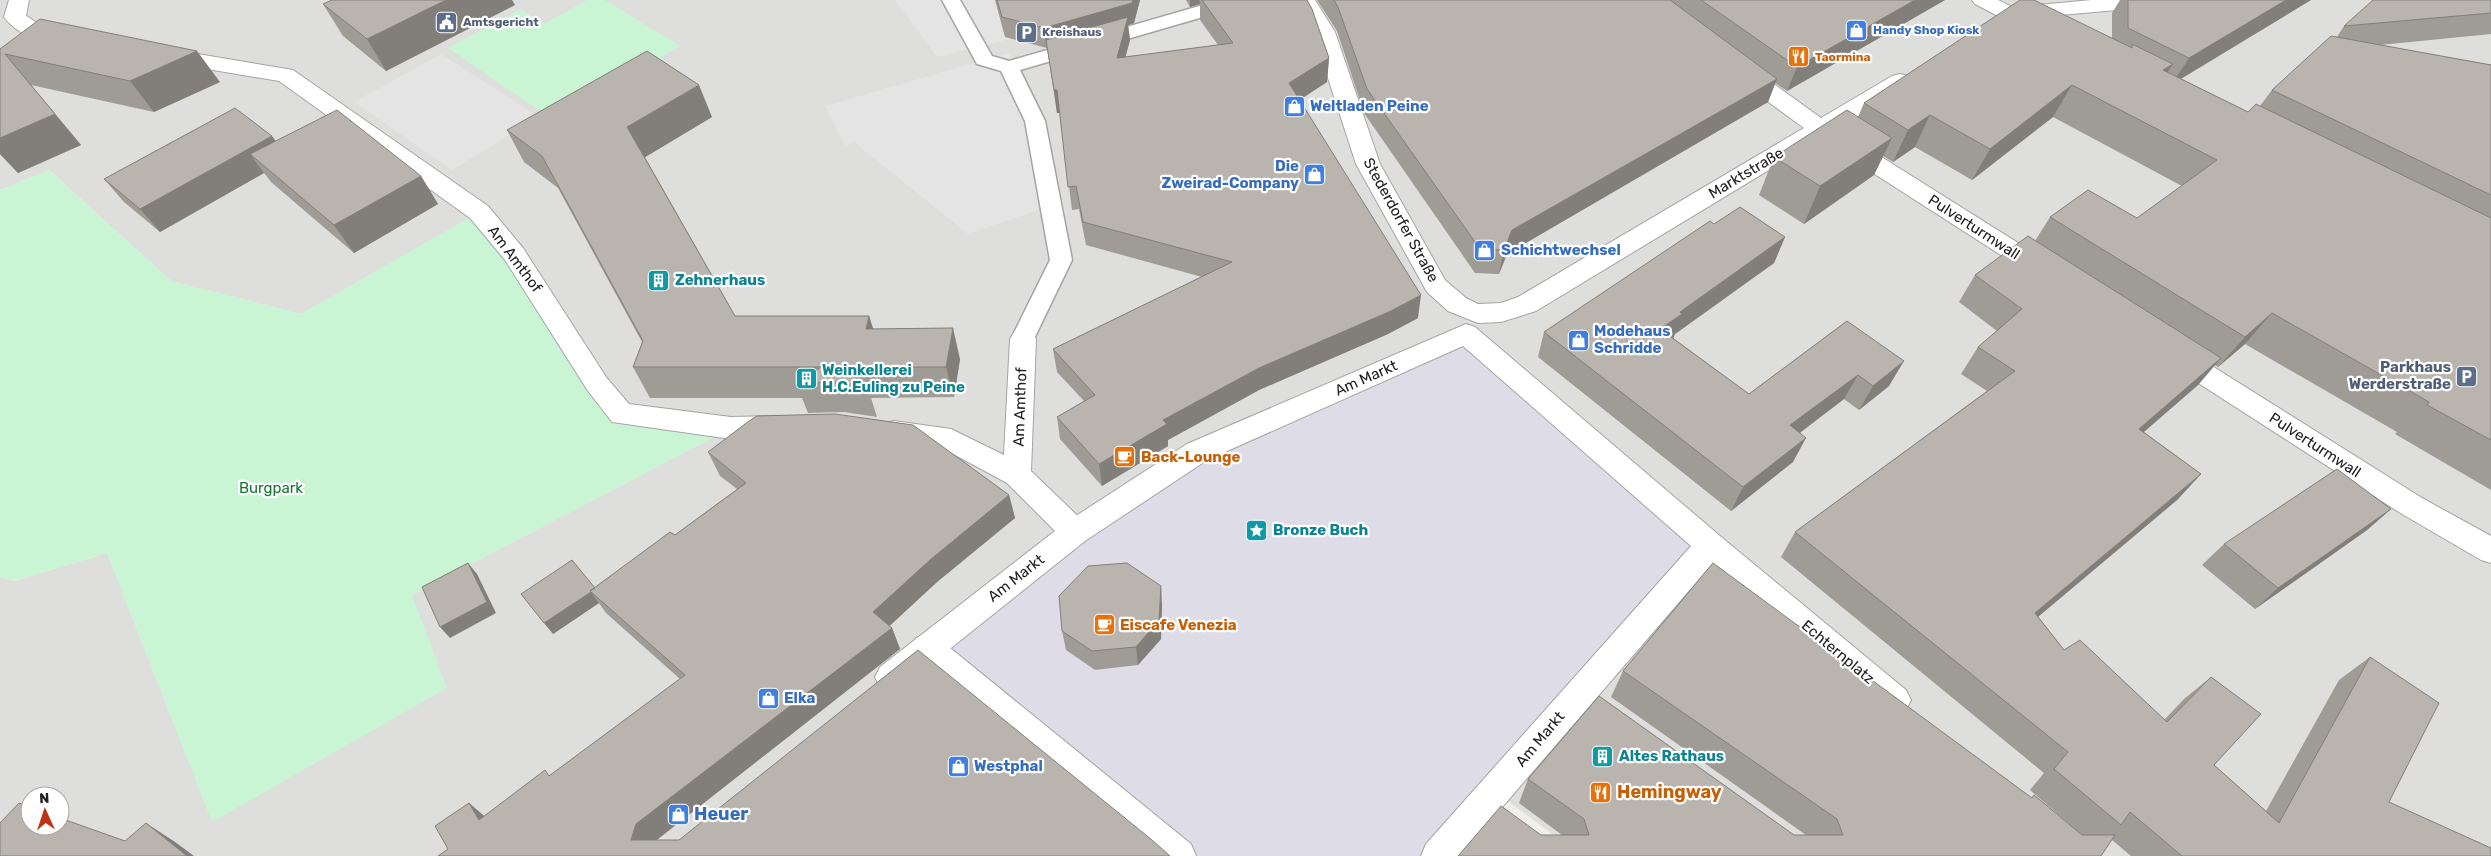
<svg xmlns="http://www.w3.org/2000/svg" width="2491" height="856" font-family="Rubik,sans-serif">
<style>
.residential{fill:#dededd;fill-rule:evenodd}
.park{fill:#caf5d5}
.parking{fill:#e4e4e4}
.plaza{fill:#dedce6}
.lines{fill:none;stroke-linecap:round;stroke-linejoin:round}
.service-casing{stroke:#a4a4a4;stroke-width:3}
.pedestrian-casing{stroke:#a4a4a4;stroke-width:2}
.minor-casing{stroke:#a4a4a4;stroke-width:2}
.tertiary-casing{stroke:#a4a4a4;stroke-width:2}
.service{fill:#fff;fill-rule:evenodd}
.pedestrian{fill:#fff;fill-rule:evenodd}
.minor{fill:#fff;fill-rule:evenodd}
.tertiary{fill:#fff;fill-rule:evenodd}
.wall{fill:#9f9c96}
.shaded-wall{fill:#827f7a}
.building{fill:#b9b5ae;stroke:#827f7a}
.labels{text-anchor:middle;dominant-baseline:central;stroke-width:4.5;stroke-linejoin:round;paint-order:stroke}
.far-service-label{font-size:12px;font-weight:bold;fill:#4e5e75;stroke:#fff;text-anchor:start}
.far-shop-label{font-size:12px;font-weight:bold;fill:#366cbe;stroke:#fff;text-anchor:start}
.far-food-label{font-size:12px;font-weight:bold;fill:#c56008;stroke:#fff;text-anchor:start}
.shop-label{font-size:15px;font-weight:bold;fill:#366cbe;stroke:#fff;text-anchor:start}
.street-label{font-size:15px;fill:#202020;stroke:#fff}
.culture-label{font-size:15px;font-weight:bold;fill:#0d838f;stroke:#fff;text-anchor:start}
.service-label{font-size:15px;font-weight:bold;fill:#4e5e75;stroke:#fff;text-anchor:end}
.food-label{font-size:15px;font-weight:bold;fill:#c56008;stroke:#fff;text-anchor:start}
.park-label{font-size:15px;fill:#177631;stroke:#fff}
.near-food-label{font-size:18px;font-weight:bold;fill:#c56008;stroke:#fff;text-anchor:start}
.near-shop-label{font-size:18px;font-weight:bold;fill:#366cbe;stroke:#fff;text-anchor:start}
</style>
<rect width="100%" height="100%" fill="#f0efe8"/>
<path class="residential" d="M0,0H2491V856H1582L1505,799L861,856H0V577L15,581L107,553L212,821L412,595L731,428L622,414L479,213L301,314L171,281L49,170L0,190ZM30,796H60V826H30Z"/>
<path class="park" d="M587,0H605L680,46L583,103L543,113L448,48L521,9L544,24Z
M49,170L171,281L301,314L479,212L622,414L731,428L412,595L447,688L212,822L107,553L15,581L0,577V190Z"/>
<path class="parking" d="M895,0H1129L1137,9L937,57Z
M1009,53L1043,119L1059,203L968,234L854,142L845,146L825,106Z
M441,54L539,117L452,170L354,102Z"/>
<path class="plaza" d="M1466,334L1710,545L1438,856H1179L927,648L1197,452Z"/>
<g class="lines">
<defs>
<path id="service" d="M942,0H960L992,56L1009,61L1220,0H1250L1248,4L1020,70L1045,121L1072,260L1031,345L1023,348L1015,345L1011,339L1050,260L1025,121L1001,71L977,64Z"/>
<path id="pedestrian" d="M1466,324L1475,327L1720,536L1906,690L1911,700L1906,710L1895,714L1884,710L1712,564L1460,856H1421L1426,844L1691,546L1463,346L1207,460L1085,541L1075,544L1065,541L1060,532L1065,523L1187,444Z
M927,634L938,638L1191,844L1196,856H1153L916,658L912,648L916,638Z"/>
<path id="minor" d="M9,0H29L26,16L28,17L45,28L72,34L75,39L72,44C50,49 17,35 4,17Z
M1295,0H1315L1335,32L1380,164L1445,280L1466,298L1478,304L1501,303L1518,297L1804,128L1733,76L1730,71L1733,66L1741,64L1749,66L1821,118L1892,76L1900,74L1908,76L1911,81L1908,86L1837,129L2050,263L2053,269L2050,275L2041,278L2032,275L1820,139L1536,311L1501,322L1478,323L1448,311L1427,292L1356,164L1313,32Z
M2092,0H2172L2169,4L2162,6L2016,19L2009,17L2006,13L2009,9L2016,7Z
M168,49L293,70L488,206L523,248L606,377L629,404L731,417L779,416L789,419L793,427L789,435L779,438L731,439L612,422L588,391L505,260L470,218L279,81L160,61L157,56L160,51Z
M1023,329L1032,332L1036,339L1031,471L1085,523L1090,532L1085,541L902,687L891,691L880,687L875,677L880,667L1055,531L1007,483L946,450L884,440L880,432L884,424L894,421L951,429L1004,455L1010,339L1014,332Z
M2176,346L2185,349L2422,498L2491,536V563L2481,560L2402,514L2167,363L2163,356L2167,349Z"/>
<path id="tertiary" d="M1972,0H1998L2043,22L2047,27L2043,32L2036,33L2029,32L1975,4Z"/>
</defs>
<use href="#service" class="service-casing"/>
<use href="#pedestrian" class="pedestrian-casing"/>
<use href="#minor" class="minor-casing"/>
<use href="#tertiary" class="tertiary-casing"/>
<use href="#service" class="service"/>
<use href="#pedestrian" class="pedestrian"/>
<use href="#minor" class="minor"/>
<use href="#tertiary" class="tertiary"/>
</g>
<path class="wall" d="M995,0H1140L1134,23L1128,25L1130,40L1125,57L1218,45L1200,20V4L1190,7L1186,0H1307L1329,58L1327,82L1300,99L1418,318L1388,334L1259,390L1168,440V446L1102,486L1060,439L1057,417L1084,401L1057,372L1053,349L1202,277L1086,245L1079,209L1072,210L1060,113H1057L1047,48L1005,37Z
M1317,0H1945L1787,91L1775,83L1768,102L1507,254L1499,274L1475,273L1364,113L1337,31Z
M2120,0H2311L2181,79L2248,112L2260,106L2272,90L2337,37L2344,26L2491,0V34L2380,45L2491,65V490L2395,434L2397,432L2245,344L2218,367L2215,365L2198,385L2144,432L2201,474L2177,500L2038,617L2064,650L2164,720L2184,699L2211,677L2214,765L2266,811L2339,680L2370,657L2389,802L2491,856H2131L2112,840L1541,835H1562L1519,803L1528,779L1794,835H1806L1611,697L1623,671L2032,798L2034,795L2082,835L2030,790L2044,773L1781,557L1795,532L1987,391L1961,374L1978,347L1997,331L1959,302L1975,275L2035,241L2050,217L2137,218L2182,186L2053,117L1972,180L1915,147L1893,162L1883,156L1874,175L1804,224L1759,195L1774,157L1858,117L1864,103L2112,39V13Z
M323,4L515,5L386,71L343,36Z
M0,48L1,49L220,82L154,112L31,85L81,145L18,173L0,154Z
M712,117L645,157L735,316H869L873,329L960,359L954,397L871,398L877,417L844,412L808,413L802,398H650L633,367L642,342L558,188L524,162L507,130Z
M276,141L421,176L438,204L354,253L271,182L264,173L160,232L124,202L104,179Z
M1714,224L1785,237L1774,263L1675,334L1673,338L1749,394L1847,321L1889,386L1859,410L1844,399L1800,433L1793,462L1731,511L1538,357L1544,332Z
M708,452L1009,495L1015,518L937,582L889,626L892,628L900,649L656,840L448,849L469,803L484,816L550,776L680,679L606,613L599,603L553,634L595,588L675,535L737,489L720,476Z
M2391,509L2367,530L2255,609L2202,565L2224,544Z
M1162,605L1161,639L1138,665L1095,670L1066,650L1062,631Z"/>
<path class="shaded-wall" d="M446,0H512L515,5L386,71L367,39Z
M1133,0H1140L1134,23L1128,25L1130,40L1119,82L1047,48L1044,28Z
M1190,0H1199L1200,4L1190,7Z
M1915,0H1945L1787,91L1797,67Z
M2286,0H2311L2172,84L2189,58Z
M197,51L220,82L154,112L130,81Z
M5,54L81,145L18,173L0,154V138Z
M1329,58L1327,82L1289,107V83Z
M2173,64L2153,95L2163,70Z
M1777,79L1768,102L1507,254L1499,274L1504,250L1512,230Z
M699,85L712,117L642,159L627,127Z
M2072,85L2053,117L1972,180L1990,149Z
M1054,90H1057L1060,113H1057Z
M1930,115L1915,147L1893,162L1908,130Z
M272,136L289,159L250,154L264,173L160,232L140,209Z
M1892,138L1874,175L1804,224L1820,186Z
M421,176L438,204L354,253L334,225Z
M1785,237L1774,263L1675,334L1673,339L1660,329L1680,312Z
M1421,295L1418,318L1388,334L1259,390L1168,440V446L1102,486L1099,464L1163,420L1259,368Z
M2272,313L2245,344L2218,367L2245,337Z
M869,316L879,347L866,329Z
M953,328L960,359L954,397L946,367Z
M2221,358L2198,385L2117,455L2139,429Z
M1904,361L1889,386L1859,410L1873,386Z
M1858,375L1844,399L1778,449L1790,425Z
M1806,438L1793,462L1731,511L1743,487Z
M2201,474L2177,500L2014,637L2035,613Z
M1009,495L1015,518L937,582L882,633L873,612L930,560Z
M2391,509L2367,530L2255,609L2278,588Z
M468,563L477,574L496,613L450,638L440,627Z
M1161,586L1162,605L1161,639L1138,665L1136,647Z
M591,592L599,603L553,634L544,623Z
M892,628L900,649L653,843L631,840L636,824Z
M469,803L490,821L479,820Z
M146,823L175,842L194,856H187Z"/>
<path class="building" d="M332,0H446L367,39L323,4Z
M997,0H1133L1132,3L1044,28L1002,17Z
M1202,0H1307L1312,9L1329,58L1289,83L1421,295L1391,311L1259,368L1163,420L1167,424L1099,464L1057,417L1095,395L1053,349L1232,262L1083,222L1076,186L1068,187L1057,90H1054L1046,40L1128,17L1117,58L1233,43Z
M1334,0H1670L1777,79L1512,230L1504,250L1480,249L1367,89L1338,7Z
M1701,0H1915L1797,67Z
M2020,0H2034L2132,48V44L2173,64L2163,70L2248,112L2256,104L2491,218V440L2427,405L2429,402L2272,313L2245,337L2050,217L2088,190L2137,218L2217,160L2072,85L1990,149L1930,115L1908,130L1864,103Z
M2128,0H2286L2189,58L2128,28Z
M2373,0H2491V13L2344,26Z
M40,19L197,51L130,81L5,54L55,114L0,138V49Z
M2331,36L2491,65V195L2272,90Z
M647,51L699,85L627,127L735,316H869L866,329L953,328L946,367H840L867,386L833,382L796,383L821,367H633L643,341L542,156L507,130Z
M235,108L272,136L140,209L104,179Z
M337,110L421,176L334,225L250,154Z
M1847,110L1892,138L1820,186L1774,157Z
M1740,207L1785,237L1680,312L1682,314L1660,329L1749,394L1847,321L1904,361L1873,386L1858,375L1790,425L1806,438L1743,487L1544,332L1710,221L1714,224Z
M2028,236L2221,358L2139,429L2201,474L2035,613L2064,650L2080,640L2167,722L2211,677L2261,714L2214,765L2279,823L2370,657L2439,703L2389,802L2491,848V856H2182L2130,812L2121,825L2054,769L2068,752L1795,532L2015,371L1978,347L2022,309L1975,275Z
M835,414L913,425L1009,495L930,560L873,612L892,628L636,824L631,840H679L918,650L1152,840L1170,856H438L448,849L435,826L469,803L479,820L545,770L549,776L685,675L590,591L670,532L675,535L746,483L708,452L749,421L757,416Z
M2337,469L2391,509L2278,588L2224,544Z
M572,560L595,588L590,591L591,592L544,623L521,594Z
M468,563L487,602L440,627L422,587Z
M1127,563L1161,586L1159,620L1136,647L1092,651L1062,631L1059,596L1088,566Z
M1713,563L2032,798L2034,795L2082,835H2115L2101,856H1458L1501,806L1541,835H1589L1584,819L1528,779L1599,696L1794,835H1843L1837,819L1623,671Z
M19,803L30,807V826H60V818L125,841L146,823L187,856H0V823Z"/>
<defs>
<symbol id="civic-square" viewBox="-11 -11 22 22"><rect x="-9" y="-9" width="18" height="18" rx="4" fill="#5c6f8a" stroke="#fff"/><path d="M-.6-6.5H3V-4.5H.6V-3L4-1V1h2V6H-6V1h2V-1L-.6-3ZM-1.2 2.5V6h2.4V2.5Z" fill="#fff"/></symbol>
<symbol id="shop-square" viewBox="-11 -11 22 22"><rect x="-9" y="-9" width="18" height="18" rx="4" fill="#3f7fe0" stroke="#fff"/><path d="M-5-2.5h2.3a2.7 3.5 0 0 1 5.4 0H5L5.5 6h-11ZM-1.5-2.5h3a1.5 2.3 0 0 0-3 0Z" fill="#fff"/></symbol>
<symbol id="parking-square" viewBox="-11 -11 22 22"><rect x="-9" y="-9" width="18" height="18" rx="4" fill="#5c6f8a" stroke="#fff"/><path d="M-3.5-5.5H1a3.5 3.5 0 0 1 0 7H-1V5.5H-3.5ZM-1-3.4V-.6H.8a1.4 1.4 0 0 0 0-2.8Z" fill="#fff"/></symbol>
<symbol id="restaurant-square" viewBox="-11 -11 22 22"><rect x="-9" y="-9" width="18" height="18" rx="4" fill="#e8710a" stroke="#fff"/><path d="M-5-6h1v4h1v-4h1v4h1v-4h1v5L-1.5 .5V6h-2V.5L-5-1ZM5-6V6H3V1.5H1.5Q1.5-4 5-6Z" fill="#fff"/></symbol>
<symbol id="building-square" viewBox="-11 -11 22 22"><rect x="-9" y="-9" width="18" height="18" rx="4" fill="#0f9aa8" stroke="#fff"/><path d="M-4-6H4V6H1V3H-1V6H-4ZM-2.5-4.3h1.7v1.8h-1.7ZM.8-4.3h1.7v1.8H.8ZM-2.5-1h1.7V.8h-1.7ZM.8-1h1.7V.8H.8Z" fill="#fff"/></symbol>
<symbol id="cafe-square" viewBox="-11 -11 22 22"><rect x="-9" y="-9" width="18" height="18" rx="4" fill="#e8710a" stroke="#fff"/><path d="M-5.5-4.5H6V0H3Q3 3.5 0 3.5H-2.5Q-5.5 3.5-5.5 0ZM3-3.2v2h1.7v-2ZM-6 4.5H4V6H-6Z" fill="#fff"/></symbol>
<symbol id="sight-square" viewBox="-11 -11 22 22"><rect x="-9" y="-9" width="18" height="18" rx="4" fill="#0f9aa8" stroke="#fff"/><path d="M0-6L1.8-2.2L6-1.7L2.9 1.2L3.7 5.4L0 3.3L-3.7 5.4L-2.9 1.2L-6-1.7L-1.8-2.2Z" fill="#fff"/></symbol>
</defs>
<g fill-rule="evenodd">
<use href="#civic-square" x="434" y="10" width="25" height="25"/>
<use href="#shop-square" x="1844" y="18" width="25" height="25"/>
<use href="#parking-square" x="1014" y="20" width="25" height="25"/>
<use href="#restaurant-square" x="1786" y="44" width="25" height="25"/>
<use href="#shop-square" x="1282" y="94" width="25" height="25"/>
<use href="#shop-square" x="1302" y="162" width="25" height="25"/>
<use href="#shop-square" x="1472" y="238" width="25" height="25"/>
<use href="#building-square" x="646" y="268" width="25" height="25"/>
<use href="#shop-square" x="1566" y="328" width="25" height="25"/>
<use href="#parking-square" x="2454" y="364" width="25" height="25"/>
<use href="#building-square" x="794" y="366" width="25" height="25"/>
<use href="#cafe-square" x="1112" y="444" width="25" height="25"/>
<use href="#sight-square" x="1244" y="518" width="25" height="25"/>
<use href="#cafe-square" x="1092" y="612" width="25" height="25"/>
<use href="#shop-square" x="756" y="686" width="25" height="25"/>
<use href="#building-square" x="1590" y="744" width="25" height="25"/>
<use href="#shop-square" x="946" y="754" width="25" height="25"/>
<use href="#restaurant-square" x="1588" y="780" width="25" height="25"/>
<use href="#shop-square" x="666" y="802" width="25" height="25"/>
</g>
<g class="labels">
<g class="far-service-label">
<text x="463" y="22">Amtsgericht</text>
<text x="1042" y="32">Kreishaus</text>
</g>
<g class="far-shop-label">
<text x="1873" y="30">Handy Shop Kiosk</text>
</g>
<g class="far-food-label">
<text x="1815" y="57">Taormina</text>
</g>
<g class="shop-label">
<text x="1310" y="106">Weltladen Peine</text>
<text x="1299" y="166" text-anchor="end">Die<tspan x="1299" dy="17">Zweirad-Company</tspan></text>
<text x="1501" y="250">Schichtwechsel</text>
<text x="1594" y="331">Modehaus<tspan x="1594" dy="17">Schridde</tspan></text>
<text x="784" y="698">Elka</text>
<text x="974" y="766">Westphal</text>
</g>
<g class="street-label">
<text transform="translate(1746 173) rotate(-31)">Marktstraße</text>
<text transform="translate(1401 220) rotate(61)">Stederdorfer Straße</text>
<text transform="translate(1974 227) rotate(33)">Pulverturmwall</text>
<text transform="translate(515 259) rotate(53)">Am Amthof</text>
<text transform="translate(1366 378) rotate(-24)">Am Markt</text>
<text transform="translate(1020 407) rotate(-88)">Am Amthof</text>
<text transform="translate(2315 445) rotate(33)">Pulverturmwall</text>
<text transform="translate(1016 578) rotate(-38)">Am Markt</text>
<text transform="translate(1838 652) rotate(40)">Echternplatz</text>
<text transform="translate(1540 739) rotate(-50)">Am Markt</text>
</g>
<g class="culture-label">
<text x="675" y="280">Zehnerhaus</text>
<text x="822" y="370">Weinkellerei<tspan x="822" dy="17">H.C.Euling zu Peine</tspan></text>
<text x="1273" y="530">Bronze Buch</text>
<text x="1619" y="756">Altes Rathaus</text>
</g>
<g class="service-label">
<text x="2451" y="367">Parkhaus<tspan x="2451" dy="17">Werderstraße</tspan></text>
</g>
<g class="food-label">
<text x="1141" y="457">Back-Lounge</text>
<text x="1120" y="625">Eiscafe Venezia</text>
</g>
<g class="park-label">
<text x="271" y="488">Burgpark</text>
</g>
<g class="near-food-label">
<text x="1617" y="792">Hemingway</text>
</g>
<g class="near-shop-label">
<text x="694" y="814">Heuer</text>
</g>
</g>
<g transform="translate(45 811) rotate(357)"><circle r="24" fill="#ffffff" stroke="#a6a6a6"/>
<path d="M0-4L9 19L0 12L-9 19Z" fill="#bd3413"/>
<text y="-8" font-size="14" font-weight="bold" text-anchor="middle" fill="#202020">N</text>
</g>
</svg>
